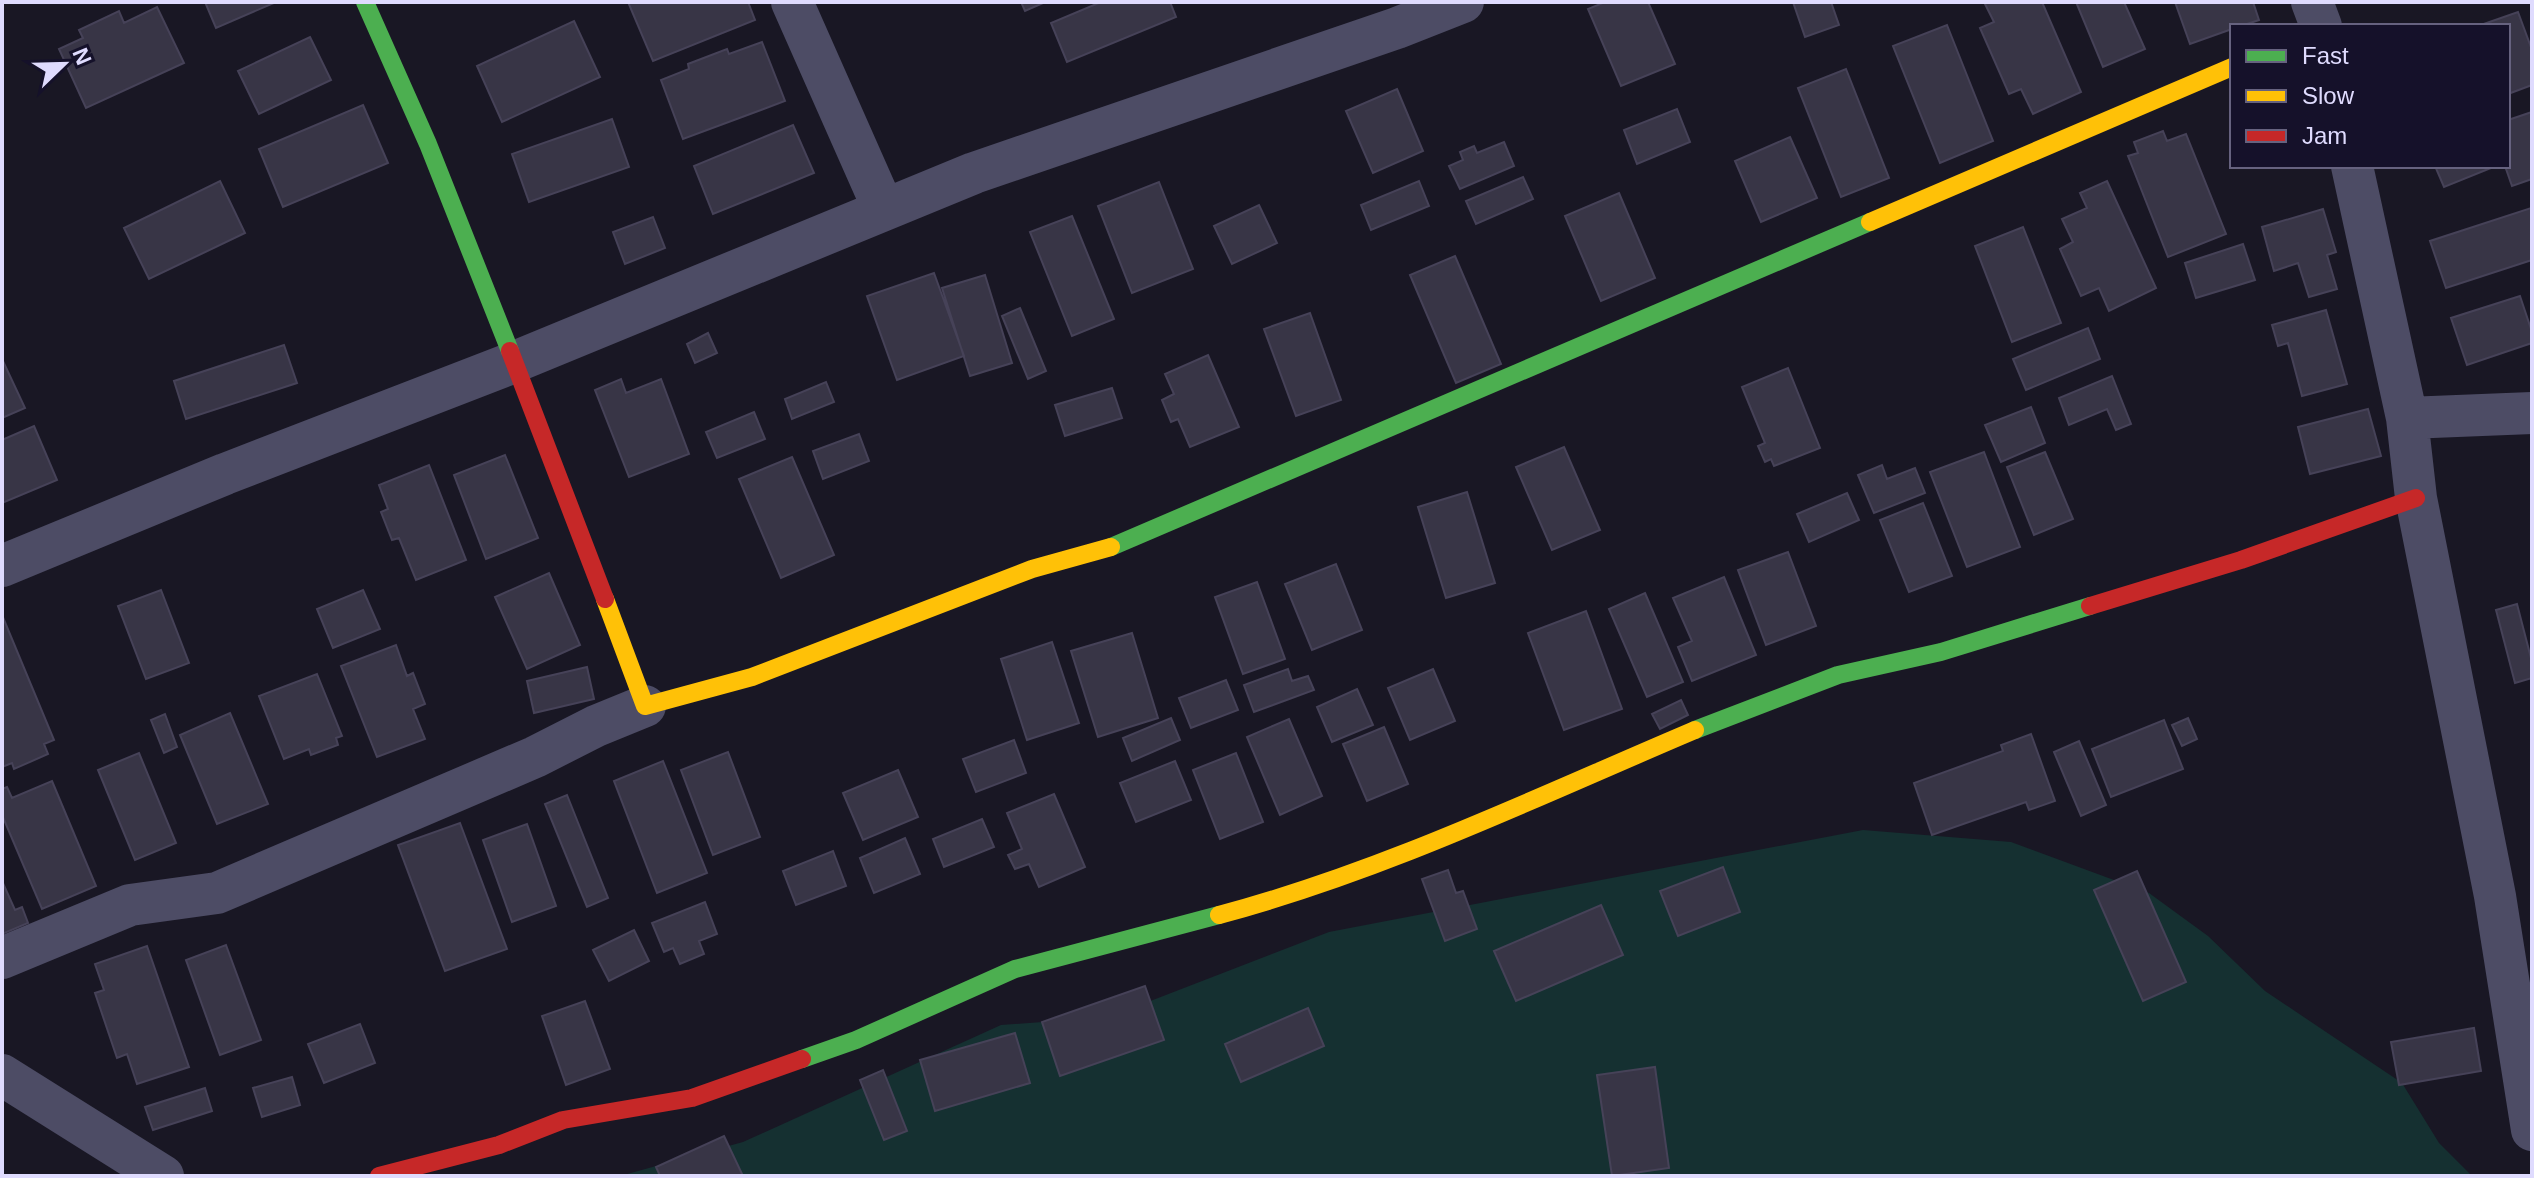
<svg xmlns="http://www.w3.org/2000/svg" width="2534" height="1178" font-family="Arial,sans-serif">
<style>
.green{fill:#153031}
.building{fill:#383546;stroke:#464258;stroke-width:2}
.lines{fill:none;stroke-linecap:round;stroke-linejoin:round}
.street{stroke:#4d4c65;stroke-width:42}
.fast{stroke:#4caf50;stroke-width:18}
.slow{stroke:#ffc107;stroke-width:18}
.jam{stroke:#c62828;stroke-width:18}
</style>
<rect width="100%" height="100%" fill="#191724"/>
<path class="green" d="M1863,830L2011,842L2149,893L2208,936L2265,991L2402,1083L2439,1143L2472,1176H620L743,1142L1001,1025L1109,1017L1329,932Z"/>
<path class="building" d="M205,2H276L216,28Z
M628,2H748L755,20L653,61Z
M1021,2H1043V3L1025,11Z
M1101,2H1170L1176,17L1067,62L1051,23Z
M1605,2H1648L1675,64L1621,86L1588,9Z
M1793,2H1831L1839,25L1805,37Z
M1984,2H2042L2081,92L2033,114L2021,89L2009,94L1980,28L1994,22Z
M2076,2H2124L2145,49L2103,67Z
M2175,2H2253L2259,20L2241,26H2232V29L2190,44Z
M157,7L184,63L86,108L59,49L83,38L79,30L119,11L124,23Z
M2518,12L2532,50V85L2508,94V26H2478Z
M574,21L600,77L502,122L477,66Z
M1947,25L1993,141L1940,163L1893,46Z
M310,37L331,80L259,114L238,71Z
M762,42L785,101L683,139L661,80L689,69L688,64L727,49L729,54Z
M1846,69L1889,178L1841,197L1798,88Z
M1397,89L1423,151L1373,173L1346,111Z
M363,105L388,163L283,207L259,149Z
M1677,109L1690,142L1637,164L1624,130Z
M2532,112V179L2512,186L2505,166H2508V120Z
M612,119L629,167L529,202L512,154Z
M793,125L814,173L713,214L694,166Z
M2163,131L2167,141L2186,134L2226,234L2168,257L2128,156L2138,153L2134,142Z
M1790,137L1817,198L1761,222L1735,161Z
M1504,142L1514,166L1460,189L1449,166L1463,160L1460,152L1474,146L1477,153Z
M2435,166H2490L2491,168L2444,187Z
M1523,177L1533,199L1476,224L1466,201Z
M220,181L245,233L149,279L124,228Z
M1419,181L1429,206L1371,230L1361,205Z
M2107,181L2156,288L2109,311L2099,288L2081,296L2060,249L2073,242L2062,219L2087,208L2080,193Z
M1159,182L1193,269L1132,293L1098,206Z
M1619,193L1655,278L1601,301L1565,216Z
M1259,205L1277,243L1232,264L1214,226Z
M2531,208L2532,260L2446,288L2430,241Z
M2323,209L2336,252L2327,255L2337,289L2309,297L2298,263L2274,271L2262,227Z
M1072,216L1114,319L1072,336L1030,232Z
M653,217L665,248L625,264L613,232Z
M2023,227L2061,323L2012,342L1975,246Z
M2243,244L2255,280L2196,298L2185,263Z
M1455,256L1501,364L1456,383L1410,275Z
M934,273L964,356L897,380L867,296Z
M985,275L1012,363L970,376L942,288Z
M2520,296L2532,332V343L2467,365L2451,318Z
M1020,308L1046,371L1028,379L1002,316Z
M2326,310L2347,384L2302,396L2288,343L2278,346L2272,325Z
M1310,313L1341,400L1296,416L1264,329Z
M2088,328L2100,359L2026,390L2013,359Z
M708,333L717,353L695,363L687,344Z
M284,345L297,383L186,419L174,381Z
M1208,355L1239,427L1190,447L1178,419L1171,422L1162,400L1174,394L1165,374Z
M2,359L25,408L2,418Z
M1788,368L1820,448L1774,466L1771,459L1765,462L1758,446L1765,443L1742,387Z
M2112,376L2131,424L2116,430L2107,409L2069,425L2059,398Z
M621,379L626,393L661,379L689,454L629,477L595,390Z
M826,382L834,402L792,419L785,399Z
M1112,388L1122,418L1065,436L1055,405Z
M2031,407L2045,443L2001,462L1985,425Z
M2368,409L2381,456L2310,474L2298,427Z
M754,412L765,439L717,458L706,432Z
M34,426L57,480L2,503V440Z
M859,434L869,461L823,479L813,451Z
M1564,447L1600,530L1552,550L1516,467Z
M1984,452L2020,547L1967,567L1930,472Z
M2045,452L2073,519L2034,535L2007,467Z
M505,455L538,538L486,559L454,475Z
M792,457L834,555L781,578L739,479Z
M429,465L466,560L416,580L399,538L392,540L381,512L388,509L379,485Z
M1882,465L1887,479L1915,468L1925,493L1874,513L1858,475Z
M1467,492L1495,583L1446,598L1418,507Z
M1847,493L1859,520L1809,542L1797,514Z
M1923,503L1952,576L1909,592L1880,520Z
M1788,552L1816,626L1766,645L1738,570Z
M1336,564L1362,630L1312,650L1285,584Z
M549,573L580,645L527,669L495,597Z
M1724,577L1756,655L1692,681L1678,647L1692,641L1673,598Z
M1257,582L1285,659L1243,674L1215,597Z
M161,590L189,663L146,679L118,606Z
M363,590L380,629L333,648L317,609Z
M1645,593L1683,682L1647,697L1609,609Z
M2517,604L2532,662V678L2515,683L2496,610Z
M1586,611L1622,709L1564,730L1528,633Z
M2,615L54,740L44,744L48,754L14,769L12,763L2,767Z
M1132,633L1158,718L1098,737L1071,651Z
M1052,642L1079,723L1027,740L1001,659Z
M396,645L407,676L413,673L425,704L413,709L425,739L377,757L341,666Z
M587,667L594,699L534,713L527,681Z
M1288,669L1292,681L1308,676L1314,690L1254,712L1244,685Z
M1433,669L1455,721L1410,740L1388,688Z
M317,674L342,736L336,738L338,745L311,755L309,749L284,759L259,696Z
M1226,680L1238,710L1191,728L1179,698Z
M1357,689L1373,725L1332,742L1317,707Z
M1681,700L1688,715L1660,729L1652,714Z
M230,713L268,804L217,824L180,735Z
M165,714L177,747L164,753L151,720Z
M1171,718L1180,740L1132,761L1123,738Z
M2188,718L2197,739L2182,746L2172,725Z
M1289,719L1322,796L1280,815L1247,737Z
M2164,720L2183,769L2111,797L2092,749Z
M1384,727L1408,784L1367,801L1343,744Z
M2031,734L2055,801L2029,810L2026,802L1932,835L1914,783L2003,751L2001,745Z
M1014,740L1026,773L976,792L963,759Z
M2079,741L2106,805L2081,816L2054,752Z
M728,752L760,837L713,855L681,770Z
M139,753L176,843L135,860L98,770Z
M1236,753L1263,822L1220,839L1193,770Z
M663,761L707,873L657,893L614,781Z
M1175,761L1191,800L1136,822L1120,783Z
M898,770L918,817L863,840L843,793Z
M52,781L96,886L42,909L2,815V789L7,787L12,798Z
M1054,794L1085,867L1039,887L1029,864L1015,869L1008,855L1022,849L1007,813Z
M567,795L608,898L587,907L545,804Z
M982,819L994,847L944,867L933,839Z
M460,823L507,949L445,971L398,845Z
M527,824L556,906L512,922L483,840Z
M905,838L920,874L874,893L860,858Z
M833,851L846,886L796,905L783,871Z
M1723,867L1740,912L1678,936L1660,891Z
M1448,870L1456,893L1463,891L1477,929L1445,941L1422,879Z
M2137,871L2186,982L2143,1001L2094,890Z
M2,881L15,910L22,907L28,923L2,934Z
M705,902L717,934L699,941L704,954L680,964L673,948L664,952L652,923Z
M1601,905L1623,955L1516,1001L1494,951Z
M634,930L649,961L609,981L593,950Z
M226,945L261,1040L220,1055L186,960Z
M147,946L189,1067L137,1084L127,1054L117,1058L95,993L104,990L95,964Z
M1145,986L1164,1040L1060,1076L1042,1022Z
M585,1001L610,1069L566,1085L542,1016Z
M1308,1008L1324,1046L1241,1082L1225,1044Z
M360,1024L375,1063L324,1083L308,1044Z
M2474,1028L2481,1071L2399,1085L2391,1042Z
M1015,1033L1030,1083L935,1111L920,1060Z
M1655,1067L1669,1168L1612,1176L1597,1075Z
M883,1070L907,1131L884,1140L860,1080Z
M292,1077L300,1105L262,1117L253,1088Z
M205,1088L212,1111L153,1130L145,1107Z
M724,1136L743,1176H660L656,1167Z"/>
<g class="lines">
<path class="street" d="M792,2L884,210
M2312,2L2321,26
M2352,166L2407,418L2416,498L2495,896L2532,1130
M2407,418L2532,413
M2,566L225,474L512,363L974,173L1397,28L1463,2
M2,958L130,905L217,893L535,757L596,726L645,706
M2,1075L163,1176"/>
<path class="fast" d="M365,2L428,144L510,351
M1111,547L1870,222
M1695,730L1838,675L1941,652L2090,606
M802,1059L856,1040L1015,969L1219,915"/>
<path class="slow" d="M1870,222L2232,67
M605,599L645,706L752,677L1032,569L1111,547
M1219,915C1384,871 1539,796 1695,730"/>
<path class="jam" d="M510,351L605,599
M2090,606L2241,560L2416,498
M379,1176L499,1145L563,1120L692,1098L802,1059"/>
</g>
<rect width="2534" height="1178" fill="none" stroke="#dfdbfe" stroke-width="8"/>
<rect x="2230" y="24" width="280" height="144" fill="#15112a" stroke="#66627f" stroke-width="2"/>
<rect x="2246" y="50" width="40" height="12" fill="#4caf50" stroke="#66627f" stroke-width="2"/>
<text x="2302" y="64" font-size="24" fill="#dfdbfe">Fast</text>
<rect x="2246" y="90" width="40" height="12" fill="#ffc107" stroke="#66627f" stroke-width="2"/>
<text x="2302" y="104" font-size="24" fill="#dfdbfe">Slow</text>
<rect x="2246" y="130" width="40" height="12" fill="#c62828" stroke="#66627f" stroke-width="2"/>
<text x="2302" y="144" font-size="24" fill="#dfdbfe">Jam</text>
<g transform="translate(64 64) rotate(67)" stroke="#15112a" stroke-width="6" paint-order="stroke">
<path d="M0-6L14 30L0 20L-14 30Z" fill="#dfdbfe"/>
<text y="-12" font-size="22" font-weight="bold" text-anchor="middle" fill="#dfdbfe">N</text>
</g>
</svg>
